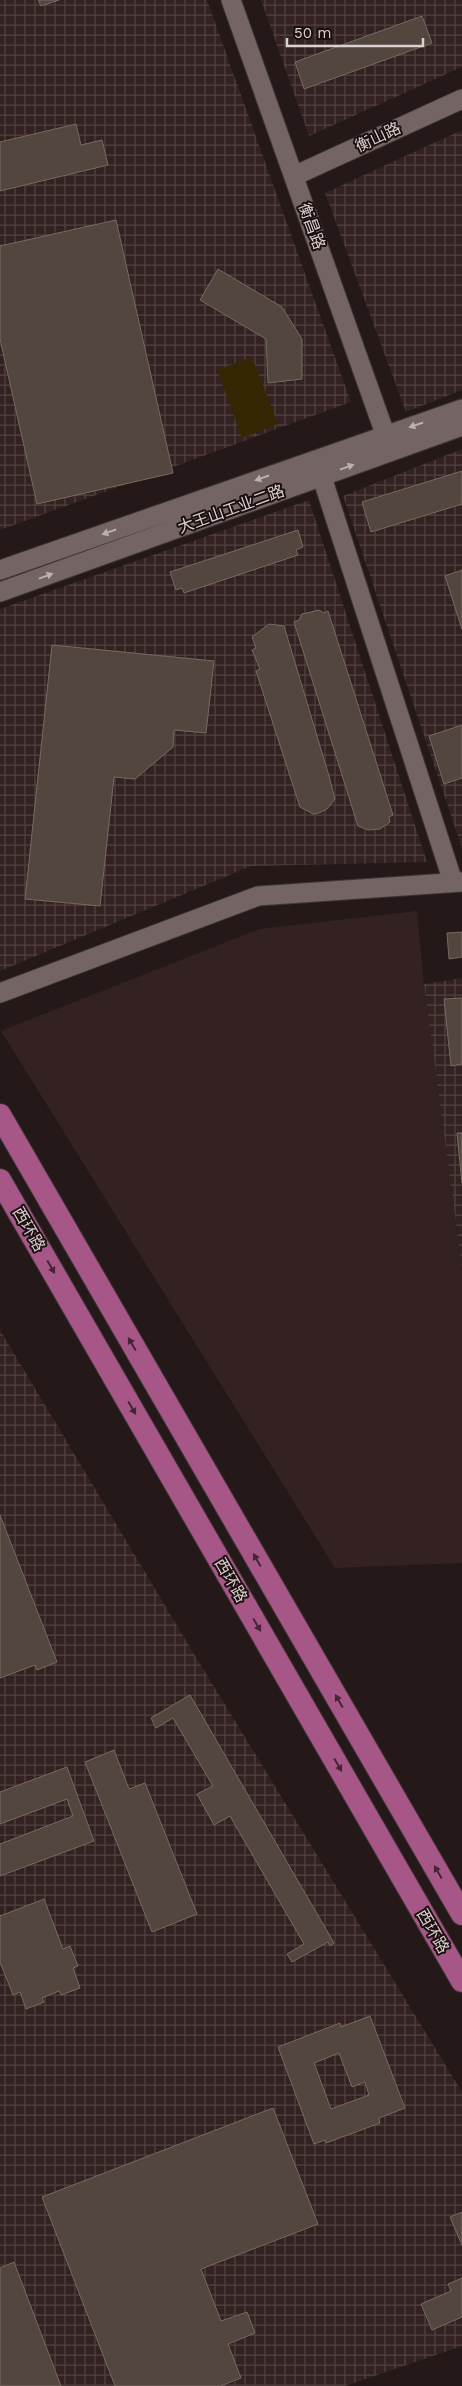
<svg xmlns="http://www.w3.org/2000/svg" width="462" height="2386" font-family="'Work Sans','Noto Sans SC',sans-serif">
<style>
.built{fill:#342222}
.industrial{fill:url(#industrial-grid)}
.green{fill:#352703}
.building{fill:#52463e;stroke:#776a62;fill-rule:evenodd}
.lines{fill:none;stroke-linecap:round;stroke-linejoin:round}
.minor-casing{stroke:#3f3535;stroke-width:21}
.major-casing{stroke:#3f3535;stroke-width:24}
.minor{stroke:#746464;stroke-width:19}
.major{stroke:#a65787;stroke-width:22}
.oneway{fill:#bbb0b0}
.oneway2{fill:#452534}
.labels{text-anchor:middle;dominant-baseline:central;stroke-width:4;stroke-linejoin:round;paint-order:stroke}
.street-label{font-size:16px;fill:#dad0d0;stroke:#1c0f10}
</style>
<defs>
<pattern id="industrial-grid" width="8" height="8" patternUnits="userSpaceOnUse" patternTransform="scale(1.25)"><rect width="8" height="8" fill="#342222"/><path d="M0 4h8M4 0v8" fill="none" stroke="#514141"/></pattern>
</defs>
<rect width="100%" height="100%" fill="#251818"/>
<path class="built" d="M417,911L424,984L462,1268V1563L335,1568L1,1031L259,929Z"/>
<path class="industrial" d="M0,0H207L351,402L0,530Z
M261,0H462V67L309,136Z
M462,130V390L406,412L325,193Z
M462,449V848L343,496Z
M309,500L427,862L251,866L0,971V609Z
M462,978V1268L424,984Z
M0,1330L191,1649L462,2092V2346L345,2386H0Z"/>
<path class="green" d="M252,357L278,424L242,438L217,370Z"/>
<path class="building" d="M38,0H59L41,6Z
M422,16L432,43L304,89L295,62Z
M76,124L81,145L102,140L108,165L0,191V142Z
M116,220L173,473L37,504L0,339V246Z
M218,269L282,307L302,339V379L268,383L266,339L200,300Z
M462,471V504L371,532L362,502Z
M298,530L303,547L296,550L298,555L184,593L182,588L176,590L170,572Z
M462,570V629L445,576Z
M319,610L324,613L328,611L393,815L389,817L390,822L380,829L368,830L358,826L294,622L299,620L302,614Z
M269,624L284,626L329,776L335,799L327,809L319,813L313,814L300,807L256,671L260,669L252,650L256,648L252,637Z
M52,645L214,661L206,733L174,730L173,747L135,779L114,777L100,906L25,899Z
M462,725V778L444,784L429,736Z
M462,932V957L449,959L447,933Z
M462,998V1064L451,1066L444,999Z
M457,1133H462V1183Z
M0,1515L57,1662L37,1670L35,1665L0,1678Z
M190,1695L334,1943L330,1946L328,1942L292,1962L287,1954L304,1944L230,1816L214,1825L197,1794L213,1786L173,1718L156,1728L151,1718Z
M114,1750L129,1789L145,1783L197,1914L152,1932L85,1762Z
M67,1767L94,1841L0,1876V1844L73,1816L67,1799L0,1824V1792Z
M44,1899L63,1949L70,1946L78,1966L73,1968L80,1988L61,1995L59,1991L42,1998L44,2002L26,2009L20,1992L13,1995L0,1962V1916Z
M370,2016L405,2108L379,2118L380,2123L326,2143L325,2140L314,2144L278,2047L340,2023L341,2027ZM339,2053L352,2087L365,2082L369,2095L331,2109L314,2063Z
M273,2108L318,2224L201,2269L221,2321L247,2312L255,2333L228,2344L241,2378L220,2386H115L42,2197Z
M462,2212V2245L450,2217Z
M14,2262L61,2386H0V2268Z
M462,2278V2317L432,2330L421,2304L451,2291L448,2284Z"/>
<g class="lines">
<defs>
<path id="minor" d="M231,0L389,445
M294,176L462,99
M318,465L453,882
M0,570L462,409
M0,592L462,426
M0,993L258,896L462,882"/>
<path id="major" d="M0,1115L462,1914
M0,1180L462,1981"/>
</defs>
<use href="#minor" class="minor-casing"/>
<use href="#major" class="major-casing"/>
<use href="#minor" class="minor"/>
<use href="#major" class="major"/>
</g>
<defs><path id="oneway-solid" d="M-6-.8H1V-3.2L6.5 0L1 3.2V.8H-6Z" transform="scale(1.25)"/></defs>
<g class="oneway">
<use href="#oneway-solid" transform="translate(416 425) rotate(161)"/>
<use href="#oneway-solid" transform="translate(347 467) rotate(-20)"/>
<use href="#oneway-solid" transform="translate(262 478) rotate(161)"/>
<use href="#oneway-solid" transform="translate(109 532) rotate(161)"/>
<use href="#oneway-solid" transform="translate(46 576) rotate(-20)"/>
</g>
<g class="oneway2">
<use href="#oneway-solid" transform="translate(51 1267) rotate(60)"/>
<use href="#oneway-solid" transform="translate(132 1344) rotate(-120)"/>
<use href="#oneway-solid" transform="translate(132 1408) rotate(60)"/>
<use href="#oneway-solid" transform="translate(257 1560) rotate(-120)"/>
<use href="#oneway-solid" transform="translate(257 1625) rotate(60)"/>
<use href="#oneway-solid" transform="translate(339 1701) rotate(-120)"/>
<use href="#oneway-solid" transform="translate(338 1765) rotate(60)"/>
<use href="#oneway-solid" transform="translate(438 1872) rotate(-120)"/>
</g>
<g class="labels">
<g class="street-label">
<text transform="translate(378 137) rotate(-25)">衡山路</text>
<text transform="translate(312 226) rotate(70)">衡昌路</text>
<text transform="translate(231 509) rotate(-20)">大王山工业二路</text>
<text transform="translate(29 1229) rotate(60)">西环路</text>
<text transform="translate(231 1580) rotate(60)">西环路</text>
<text transform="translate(433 1931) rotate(60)">西环路</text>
</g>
</g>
<path d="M287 38v8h136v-8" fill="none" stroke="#dad0d0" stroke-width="2.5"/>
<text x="294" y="38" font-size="15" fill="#dad0d0" stroke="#1c0f10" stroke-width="4" paint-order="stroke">50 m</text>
</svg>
